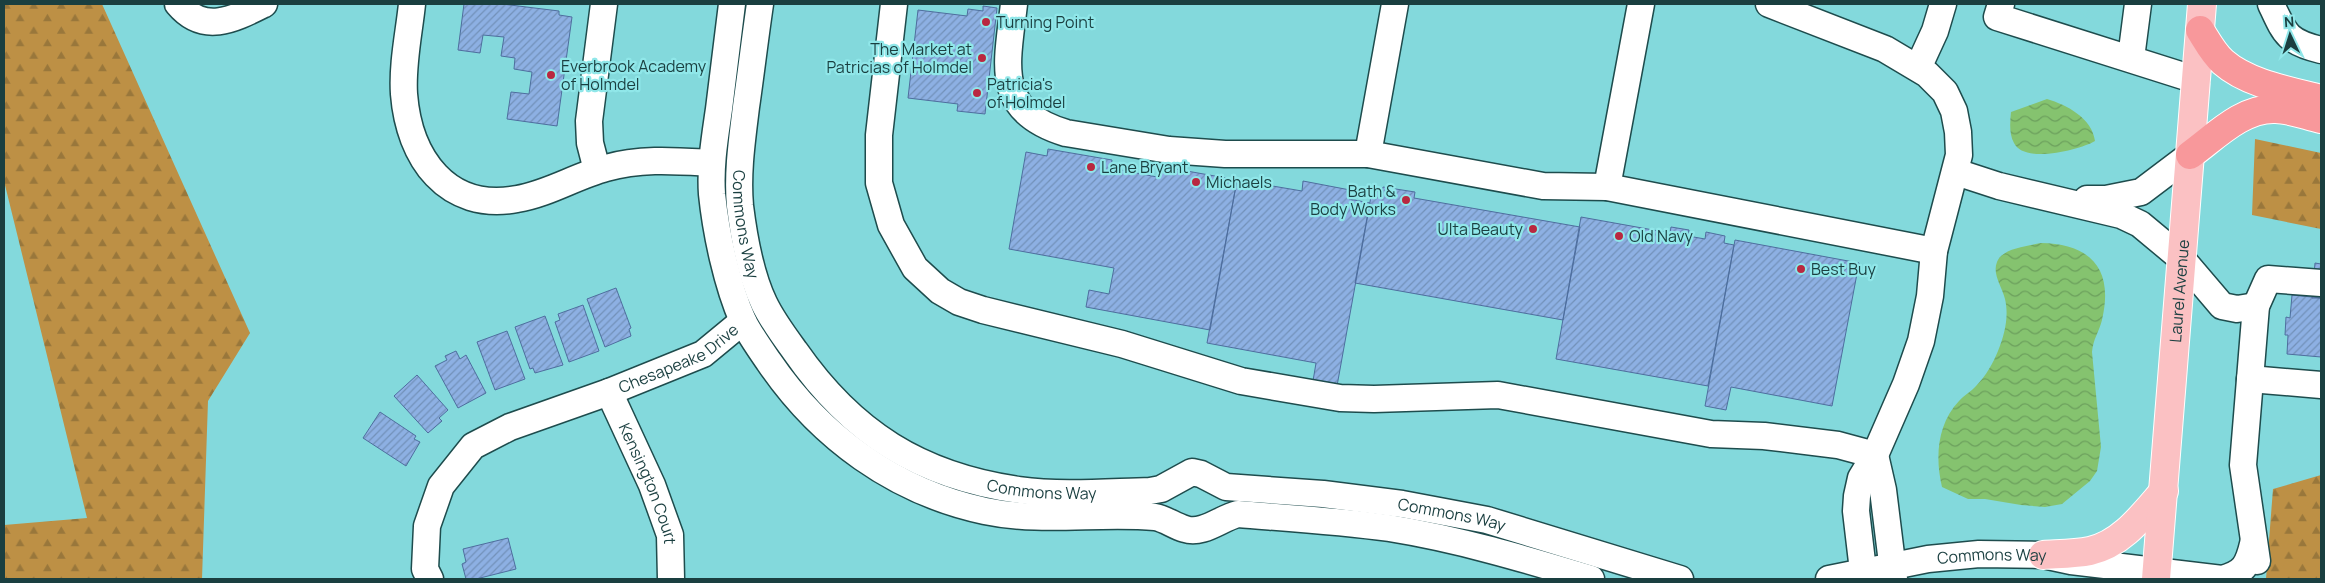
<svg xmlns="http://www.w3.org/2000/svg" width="2325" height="583" font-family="Manrope,sans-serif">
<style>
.forest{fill:url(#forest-firs)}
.water{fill:url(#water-waves)}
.building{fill:url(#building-hatch);stroke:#4e6e9e}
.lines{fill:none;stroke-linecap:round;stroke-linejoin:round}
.minor-casing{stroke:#1e4c4d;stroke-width:29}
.major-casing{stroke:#fff;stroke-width:30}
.highway-casing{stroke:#fff;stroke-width:30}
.minor{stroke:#fff;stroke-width:26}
.major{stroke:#fbc1c3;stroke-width:28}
.highway{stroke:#f8989b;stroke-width:28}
.poi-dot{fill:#b92840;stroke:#90e7e9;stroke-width:2}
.labels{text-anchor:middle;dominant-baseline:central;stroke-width:4.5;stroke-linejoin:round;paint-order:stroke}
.poi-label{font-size:16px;fill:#1a3f40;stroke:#90e7e9;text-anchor:start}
.street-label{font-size:16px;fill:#1a3f40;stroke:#90e7e9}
</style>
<defs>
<pattern id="forest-firs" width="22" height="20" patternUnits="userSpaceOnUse" patternTransform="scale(1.25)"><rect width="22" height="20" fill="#bd9045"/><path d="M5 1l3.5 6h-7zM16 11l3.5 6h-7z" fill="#99773b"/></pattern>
<pattern id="water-waves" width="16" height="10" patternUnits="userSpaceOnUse" patternTransform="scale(1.25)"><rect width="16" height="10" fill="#85c36f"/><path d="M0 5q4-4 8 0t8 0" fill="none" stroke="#6ca05d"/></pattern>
<pattern id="building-hatch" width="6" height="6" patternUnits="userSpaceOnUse" patternTransform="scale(1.25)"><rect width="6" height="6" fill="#8db0e3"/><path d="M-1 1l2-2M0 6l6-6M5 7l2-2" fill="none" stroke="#7291b9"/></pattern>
</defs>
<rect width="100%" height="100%" fill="#83d9dc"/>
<path class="forest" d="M4,4H102L250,333L208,401L202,579H4V525L87,518L4,181Z
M2255,139L2321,153V229L2252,215Z
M2321,475V579H2266L2273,489Z"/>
<path class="water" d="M2047,99C2067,105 2092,118 2095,141C2080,150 2024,164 2014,143C2009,134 2010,122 2011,112Z
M2041,243C2091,244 2114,269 2102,320C2099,332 2093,339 2092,352L2101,447L2097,471L2090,481L2062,504L2045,507L2021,505L1985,499H1968L1942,487C1935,458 1937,424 1959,401C1964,395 1971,392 1976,386C1986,376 1993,363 1998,351C2005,334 2009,316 2005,299C2002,287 1992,274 1997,262C2002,248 2028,246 2041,243Z"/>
<path class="building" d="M464,4H502L559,11V15L572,17L557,126L507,119L511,92L529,94L532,72L514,69L515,58L501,56L504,37L483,35L480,53L458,50Z
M983,6L997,8L985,114L957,111L958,104L908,98L918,10L967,16L968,9L983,11Z
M1048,149L1112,160L1111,168L1157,177L1159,166L1237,180L1210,330L1086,307L1089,290L1109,294L1114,268L1009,249L1026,152L1047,156Z
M1237,180L1302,191L1303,181L1350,190L1349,199L1370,203L1337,386L1313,381L1316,363L1207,343Z
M1383,187L1415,192L1414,198L1580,227L1563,320L1355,283L1372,191L1382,192Z
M1581,217L1670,233L1671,227L1689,230L1688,236L1705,239L1706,232L1725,236L1724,243L1734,245L1708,386L1556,359Z
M1735,240L1859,263L1832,406L1731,387L1726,410L1705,406Z
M2315,263L2321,264V298H2312Z
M616,288L631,328L629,329L631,336L605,347L587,299Z
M2292,295L2321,298V357L2287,354L2288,335H2285L2286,317L2290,318Z
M583,305L599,351L569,362L555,322L560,320L558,314Z
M545,316L563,365L535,373L533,368L530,369L515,327Z
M507,331L525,379L495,390L477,342Z
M456,351L460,359L466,355L486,393L458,408L435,366L447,360L445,356Z
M417,375L448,410L439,418L442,421L428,433L394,396Z
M380,412L416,436L414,439L420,442L406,466L363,438Z
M508,538L516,569L476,579H466L462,564L466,562L463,549Z"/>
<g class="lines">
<defs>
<g id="minor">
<path d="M178,4C204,35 234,19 264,4"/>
<path d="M412,4C409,33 402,64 404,94C409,158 447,212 517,199C548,194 576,176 606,168C641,158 676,161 712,163"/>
<path d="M732,4C728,39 723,74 719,109C715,137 710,165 712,194C716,233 727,285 743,321C750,335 760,349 769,362C820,437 895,492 985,511C1042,523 1098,512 1155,517C1166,519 1174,526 1185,529C1203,535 1221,518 1238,514C1288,518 1339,521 1389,528C1458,539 1525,559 1591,579"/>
<path id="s1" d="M760,4C755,38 751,72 746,107C742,140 737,173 740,206C744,238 750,274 764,303C772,320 784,336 795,351C852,433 920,476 1019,490C1062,496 1107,492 1150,491L1161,489L1192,472L1201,474L1226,487L1323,494L1402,504L1487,520L1680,579"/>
<path d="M894,4L879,135V183L891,225L915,268L940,291L959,302L983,310L1122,344L1241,381L1340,398L1374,399L1498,395L1711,434L1764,436L1838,445L1875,455"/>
<path d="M1014,4C1007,65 993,111 1066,133L1169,150L1225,154H1368L1543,186L1607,187L1934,251"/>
<path d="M1769,4L1885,49L1927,74L1945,92L1954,111L1958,132L1959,155L1934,251L1930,296L1921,341L1906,384L1875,455L1861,478L1857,496L1856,511L1864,579"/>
<path d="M2001,4L1997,17L2196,80"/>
<path d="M2271,4C2285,34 2287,42 2321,50"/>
<path d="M2131,58L2138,4"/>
<path d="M1918,68L1935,31L1943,4"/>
<path d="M1368,154L1395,4"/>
<path d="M597,170L590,143L589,121L604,4"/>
<path d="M1956,172L1999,186L2121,215L2140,224L2182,259L2222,306L2237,309L2256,306"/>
<path d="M1607,187L1641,4"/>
<path d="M2087,199H2106L2141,192L2190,155"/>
<path d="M2250,379L2321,385"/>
<path id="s2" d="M609,392L652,485L670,535L671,579"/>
<path d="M1875,455L1883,490L1894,579"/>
<path d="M2257,561L2243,465L2256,306L2268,279L2321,283"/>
<path id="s3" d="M430,579L425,569L427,526L441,486L473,446L510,427L609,392L703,354L743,321"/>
<path id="s4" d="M1829,579L1928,559L1979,554L2043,555L2071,561L2222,579C2244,573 2248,565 2253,544"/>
</g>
<g id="major">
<path d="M2043,555C2058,554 2075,554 2090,551C2122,544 2143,515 2164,491"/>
<path id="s5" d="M2156,579L2202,4"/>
</g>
<path id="highway" d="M2200,30C2207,41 2213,53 2223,62C2248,84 2290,91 2321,99
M2190,155C2215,137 2242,108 2275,109C2290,109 2307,116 2321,119"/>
</defs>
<use href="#minor" class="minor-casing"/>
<use href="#major" class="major-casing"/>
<use href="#highway" class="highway-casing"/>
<use href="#minor" class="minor"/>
<use href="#major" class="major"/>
<use href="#highway" class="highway"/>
</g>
<g class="poi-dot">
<circle cx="986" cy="22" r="5"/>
<circle cx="982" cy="58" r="5"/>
<circle cx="551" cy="75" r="5"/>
<circle cx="977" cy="93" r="5"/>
<circle cx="1091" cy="167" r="5"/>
<circle cx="1196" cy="182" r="5"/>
<circle cx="1406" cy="200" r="5"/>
<circle cx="1533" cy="229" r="5"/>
<circle cx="1619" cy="236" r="5"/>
<circle cx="1801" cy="269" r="5"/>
</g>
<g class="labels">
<g class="poi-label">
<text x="996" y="22">Turning Point</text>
<text x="972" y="49" text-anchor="end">The Market at<tspan x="972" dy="18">Patricias of Holmdel</tspan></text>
<text x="561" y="66">Everbrook Academy<tspan x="561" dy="18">of Holmdel</tspan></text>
<text x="987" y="84">Patricia's<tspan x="987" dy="18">of Holmdel</tspan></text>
<text x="1101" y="167">Lane Bryant</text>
<text x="1206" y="182">Michaels</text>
<text x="1396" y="191" text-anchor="end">Bath &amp;<tspan x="1396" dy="18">Body Works</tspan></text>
<text x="1523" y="229" text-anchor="end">Ulta Beauty</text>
<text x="1629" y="236">Old Navy</text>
<text x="1811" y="269">Best Buy</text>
</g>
<g class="street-label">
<text stroke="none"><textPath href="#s1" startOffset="222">Commons Way</textPath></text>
<text stroke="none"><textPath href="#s5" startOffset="289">Laurel Avenue</textPath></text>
<text stroke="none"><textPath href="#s3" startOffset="372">Chesapeake Drive</textPath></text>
<text stroke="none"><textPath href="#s2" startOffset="100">Kensington Court</textPath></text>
<text stroke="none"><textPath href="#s1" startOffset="656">Commons Way</textPath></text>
<text stroke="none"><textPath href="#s1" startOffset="1076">Commons Way</textPath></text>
<text stroke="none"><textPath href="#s4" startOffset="165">Commons Way</textPath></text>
</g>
</g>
<rect width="2325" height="583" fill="none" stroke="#1a3f40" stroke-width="10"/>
<g transform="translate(2290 35) rotate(356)" stroke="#90e7e9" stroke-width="4" paint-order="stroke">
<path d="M0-4L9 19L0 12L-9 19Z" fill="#1a3f40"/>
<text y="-8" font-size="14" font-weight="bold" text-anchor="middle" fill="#1a3f40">N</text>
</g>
</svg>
